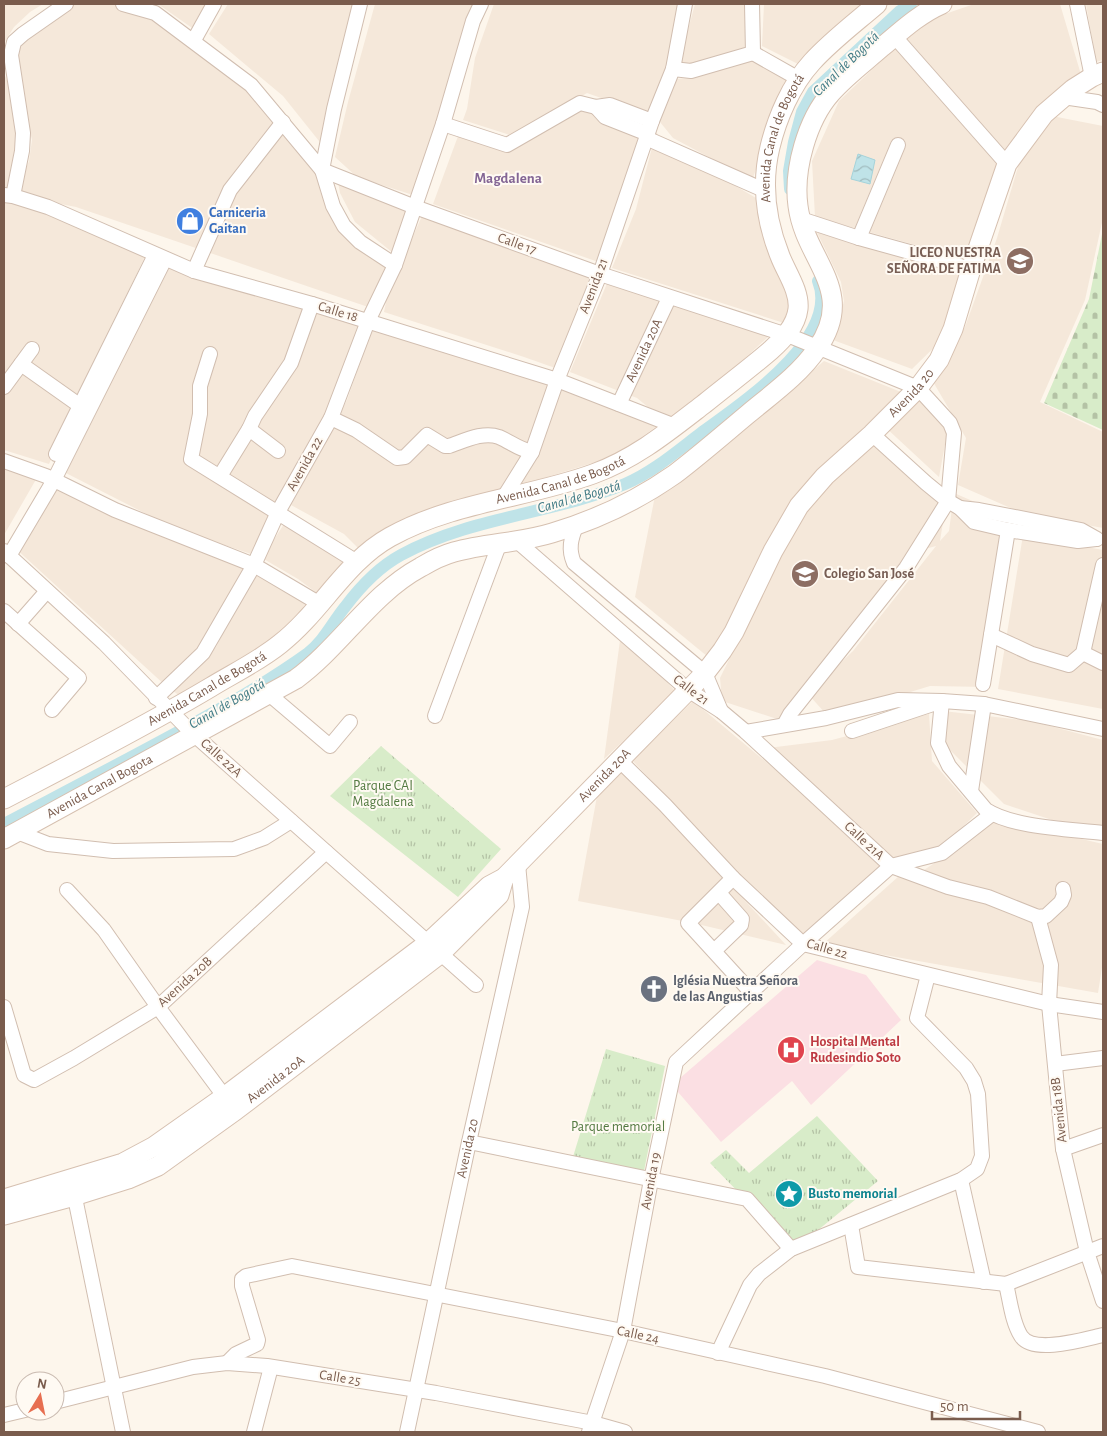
<svg xmlns="http://www.w3.org/2000/svg" width="1107" height="1436" font-family="'Alegreya Sans',sans-serif">
<style>
.residential{fill:#f5e8da}
.medical{fill:#fbdfe3}
.grass{fill:url(#grass-tufts)}
.cemetery{fill:url(#cemetery-stones)}
.water{fill:url(#water-waves);stroke:#a5d3da}
.lines{fill:none;stroke-linecap:round;stroke-linejoin:round}
.canal{stroke:#bfe3e8;stroke-width:12}
.minor-casing{stroke:#d1beb0;stroke-width:16}
.secondary-casing{stroke:#d6c0b0;stroke-width:21}
.minor{stroke:#fff;stroke-width:14}
.secondary{stroke:#fff;stroke-width:19}
.labels{text-anchor:middle;dominant-baseline:central;stroke-width:4;stroke-linejoin:round;paint-order:stroke}
.street-label{font-size:14px;fill:#7a5c4d;stroke:#fffaf3}
.shop-label{font-size:14px;font-weight:bold;fill:#366cbe;stroke:#fffaf3;text-anchor:start}
.education-label{font-size:14px;font-weight:bold;fill:#785e54;stroke:#fffaf3;text-anchor:end}
.park-label{font-size:14px;fill:#537a41;stroke:#fffaf3}
.worship-label{font-size:14px;font-weight:bold;fill:#5b616d;stroke:#fffaf3;text-anchor:start}
.health-label{font-size:14px;font-weight:bold;fill:#be3a42;stroke:#fffaf3;text-anchor:start}
.culture-label{font-size:14px;font-weight:bold;fill:#0d838f;stroke:#fffaf3;text-anchor:start}
.water-label{font-size:15px;font-style:italic;fill:#437c86;stroke:#fffaf3}
.neighbourhood-label{font-size:15px;font-weight:bold;fill:#846695;stroke:#fffaf3}
</style>
<defs>
<pattern id="grass-tufts" width="24" height="20" patternUnits="userSpaceOnUse" patternTransform="scale(1.25)"><rect width="24" height="20" fill="#d8ecc9"/><path d="M3 7l-1-3M5 7V3M7 7l1-3M15 17l-1-3M17 17v-4M19 17l1-3" fill="none" stroke="#b4c2a5"/></pattern>
<pattern id="cemetery-stones" width="16" height="16" patternUnits="userSpaceOnUse" patternTransform="scale(1.25)"><rect width="16" height="16" fill="#d8ecc9"/><path d="M2 7V4a2 2 0 0 1 4 0v3zM10 15v-3a2 2 0 0 1 4 0v3z" fill="#b4c2a5"/></pattern>
<pattern id="water-waves" width="16" height="10" patternUnits="userSpaceOnUse" patternTransform="scale(1.25)"><rect width="16" height="10" fill="#bfe3e8"/><path d="M0 5q4-4 8 0t8 0" fill="none" stroke="#a0bbbe"/></pattern>
</defs>
<rect width="100%" height="100%" fill="#fdf6ec"/>
<path class="residential" d="M4,4H43L30,12L14,27L4,43Z
M61,4H136L200,40L274,101L319,154L331,186L348,223L392,268L371,308L76,207L15,195L29,161L32,140L11,47Z
M158,4H208L195,30Z
M228,4H366L327,151L283,96L209,34Z
M375,4H476L416,196L357,177L335,157L348,102Z
M494,4H682L669,69L652,116L587,93L513,136L463,120L467,109L475,58Z
M695,4H746V48L692,63H679Z
M764,4H864L802,66L762,46Z
M974,4H1060L1082,78L1045,101L973,261L815,217L812,161L839,101L922,22Z
M1086,4H1103V60L1096,62Z
M746,59L791,78L752,180L673,138L660,122L674,79L693,78Z
M4,74L12,90L20,140L8,193H4Z
M586,104L649,125L604,264L433,204L461,128L515,145Z
M1052,116L1103,126V218L1085,300L1040,402L1103,432V528L1022,513L958,485L966,438L932,380L965,327L997,238L1020,160Z
M656,132L666,145L756,198L772,222L797,307L784,323L612,268L636,209Z
M338,182L411,210L393,253L355,222L340,193Z
M4,200L77,222L145,256L49,464L4,450Z
M422,216L598,276L558,369L524,357L384,312L388,292Z
M815,228L959,268L953,329L912,369L833,340L844,301L841,282Z
M168,264L362,325L339,390L254,555L174,528L58,469Z
M608,281L770,335L713,388L666,422L637,398L570,372Z
M373,326L560,383L657,426L615,456L528,483L467,499L361,551L344,534L291,505L347,400Z
M824,361L901,392L836,454L713,661L635,597L655,496L749,425Z
M916,396L948,428L939,477L884,426Z
M880,434L948,491L940,541L949,531L954,493L1012,518L987,687L930,686L848,711L826,714L808,694L853,651L936,546L921,550L780,720L722,701L720,678L794,527L833,480Z
M4,464L38,476L4,535Z
M54,485L246,565L208,642L166,686L15,548Z
M286,521L346,557L321,596L298,579L262,558Z
M1023,535L1103,550V709L998,689Z
M254,573L305,604L287,632L181,697L172,690L216,647Z
M621,633L676,692L604,759Z
M693,701L891,866L801,940L632,760Z
M943,711L1031,721L1103,740V826L1052,820L1004,804L944,744Z
M929,714L932,761L977,813L940,849L901,864L768,748L832,740Z
M624,770L786,945L693,923L578,901L597,796Z
M995,819L1103,844V961L1098,993L823,944L899,876L924,870L972,838Z"/>
<path class="medical" d="M817,960L866,975L901,1020L811,1105L792,1081L721,1142L672,1085Z"/>
<path class="grass" d="M381,746L501,849L458,897L330,796Z
M606,1049L665,1066L643,1176L572,1160Z
M817,1116L878,1181L790,1253L746,1200L710,1163L726,1150L749,1173Z"/>
<path class="cemetery" d="M1103,229V430L1044,403L1089,299Z"/>
<path class="water" d="M858,154L875,160L870,184L851,179Z"/>
<g class="lines">
<path class="canal" d="M790,189L789,171L794,142L802,112L813,92L900,11L911,4
M4,824C61,794 119,764 176,733C221,709 265,684 307,654C324,641 332,623 345,607C360,587 379,567 401,555C471,517 552,514 625,484C653,472 676,452 701,433C739,405 841,338 818,281"/>
<defs>
<g id="minor">
<path d="M123,4L155,13L251,85L322,170L415,207L600,274L790,336L918,388L950,423L954,433L948,501L906,568L790,714L784,725"/>
<path d="M360,4L334,109L322,170L333,206L344,226L360,242L395,265"/>
<path d="M752,4L753,53"/>
<path d="M1077,4L1092,77"/>
<path d="M895,37L1007,164"/>
<path d="M194,40L214,4"/>
<path d="M753,53L799,79"/>
<path d="M673,69L691,71L753,53"/>
<path d="M1063,97L1097,102L1103,105"/>
<path d="M596,107L605,117L648,134"/>
<path d="M443,124L507,145L580,103L596,107L610,105L652,121"/>
<path d="M646,138L766,191"/>
<path d="M4,195L13,196L48,207L194,271L312,304L557,380L675,426"/>
<path d="M13,196L22,151L23,133L11,55L14,42L23,34L66,4"/>
<path d="M801,219L859,238L971,269"/>
<path d="M859,238L898,145"/>
<path d="M194,271L230,190L283,122"/>
<path d="M210,354L200,386V414L191,459L357,562"/>
<path d="M21,364L86,410"/>
<path d="M4,387L32,349"/>
<path id="s1" d="M619,404L669,298"/>
<path d="M331,418L356,430L397,458L405,457L427,435L445,446H449C464,441 483,431 499,437C511,442 518,449 532,452"/>
<path d="M249,429L278,451"/>
<path d="M872,434L926,483L948,501L960,508L974,522L1008,530L1078,541L1096,539"/>
<path d="M56,454L155,255"/>
<path d="M4,461L46,476L115,510L254,565L320,604"/>
<path d="M220,476L249,429L255,416L291,363L312,304"/>
<path d="M504,497L532,452L557,380L600,274L652,121L673,69L685,4"/>
<path d="M960,508L979,510L1081,530L1097,539"/>
<path d="M576,526C571,539 568,549 574,563L705,673L721,711"/>
<path d="M518,542L688,690L721,711L746,732L891,866L948,887L988,897L1038,917L1046,916L1061,902L1064,895L1063,889"/>
<path d="M4,551L104,643L190,731L476,985"/>
<path d="M9,556L54,480L165,259"/>
<path d="M4,611L79,678L52,710"/>
<path d="M18,624L47,591"/>
<path d="M991,635L1032,654L1069,665L1083,653L1103,565"/>
<path d="M1083,653L1103,663"/>
<path d="M983,684L1008,530"/>
<path d="M270,695L330,746L350,722"/>
<path d="M156,698L203,653L254,565L278,512L331,418L368,321L395,265L443,124L473,21L481,4"/>
<path d="M435,716L499,545"/>
<path d="M852,731L942,701L938,743L949,766L986,810C1014,828 1070,829 1103,833"/>
<path d="M746,732L826,718L898,700L942,701L984,704L1103,729"/>
<path d="M619,760L665,805L733,878L803,944L1049,1004L1103,1012"/>
<path d="M971,791L984,704"/>
<path d="M17,832L48,844L113,851L234,849L264,838L291,821"/>
<path d="M733,878L688,923L751,992"/>
<path d="M67,890L104,930L158,1007L230,1104"/>
<path d="M1038,917L1051,965L1049,1004L1063,1149L1087,1252L1103,1301"/>
<path d="M714,951L741,925L742,919L719,893"/>
<path d="M4,1007L24,1075L34,1080L74,1058L158,1007L326,852"/>
<path d="M1055,1064L1103,1058"/>
<path d="M469,1142L747,1199L791,1249"/>
<path d="M1063,1149L1103,1135"/>
<path d="M961,1180L984,1282"/>
<path d="M73,1188L123,1432"/>
<path d="M851,1225L858,1267L1006,1284L1103,1246"/>
<path d="M1006,1284C1010,1300 1012,1322 1021,1336C1033,1355 1085,1339 1103,1335"/>
<path d="M718,1353L750,1285L759,1274L791,1249L961,1180L977,1169L982,1156L978,1094L974,1081L966,1068L917,1018L928,975"/>
<path d="M227,1363L236,1354L257,1344L258,1340L242,1286V1279L246,1276L292,1266L623,1331L825,1376L1038,1432"/>
<path d="M55,1402L193,1367L227,1363L267,1366L436,1393L593,1423L625,1432"/>
<path d="M4,1415L25,1410"/>
<path d="M254,1432L271,1367"/>
<path id="s2" d="M407,1432L469,1142L522,907L518,864"/>
<path d="M589,1432L623,1331L651,1180L676,1062L803,944L891,866L942,853L992,814"/>
</g>
<g id="secondary">
<path id="s3" d="M4,799C73,763 144,727 211,687C234,673 259,661 280,644C321,612 345,562 390,537C453,502 527,498 593,474C635,459 669,431 704,404C726,386 749,369 771,350C783,339 796,326 798,309C800,291 786,272 780,256C766,221 761,184 770,147C777,118 791,85 812,62C831,41 855,23 877,4"/>
<path id="s4" d="M4,839L296,679C341,646 371,594 421,567C431,561 443,555 454,552C486,543 520,543 552,533C596,520 638,500 675,474C700,455 724,434 748,414C772,394 799,375 817,349C858,290 805,261 798,206C793,170 807,120 831,93C846,76 865,62 882,47C901,31 919,14 942,4"/>
<path id="s5" d="M4,1199L123,1163L153,1147L224,1097L428,943L489,886L504,878L705,673L722,651L734,632L773,551L799,506L825,476L872,434L918,388L939,360L953,329L971,269L1007,164L1044,114L1073,89L1092,77L1103,72"/>
<path id="s6" d="M4,1215L74,1196L128,1179L158,1166L236,1110L440,954L499,895L504,878"/>
</g>
</defs>
<use href="#minor" class="minor-casing"/>
<use href="#secondary" class="secondary-casing"/>
<use href="#minor" class="minor"/>
<use href="#secondary" class="secondary"/>
</g>
<defs>
<symbol id="shop-disc" viewBox="-11 -11 22 22"><circle r="9.5" fill="#3f7fe0" stroke="#fffaf3"/><path d="M-5-2.5h2.3a2.7 3.5 0 0 1 5.4 0H5L5.5 6h-11ZM-1.5-2.5h3a1.5 2.3 0 0 0-3 0Z" fill="#fff"/></symbol>
<symbol id="school-disc" viewBox="-11 -11 22 22"><circle r="9.5" fill="#8d6e63" stroke="#fffaf3"/><path d="M0-5L7-2L0 1L-7-2ZM-4 1L0 2.5L4 1V4Q0 6-4 4Z" fill="#fff"/></symbol>
<symbol id="church-disc" viewBox="-11 -11 22 22"><circle r="9.5" fill="#6b7280" stroke="#fffaf3"/><path d="M-1.2-6h2.4v3.5h3.3v2.4h-3.3V6h-2.4V-.1h-3.3v-2.4h3.3Z" fill="#fff"/></symbol>
<symbol id="hospital-disc" viewBox="-11 -11 22 22"><circle r="9.5" fill="#e0444e" stroke="#fffaf3"/><path d="M-5-5h3v3.5h4V-5h3V5h-3V1.5h-4V5h-3Z" fill="#fff"/></symbol>
<symbol id="sight-disc" viewBox="-11 -11 22 22"><circle r="9.5" fill="#0f9aa8" stroke="#fffaf3"/><path d="M0-6L1.8-2.2L6-1.7L2.9 1.2L3.7 5.4L0 3.3L-3.7 5.4L-2.9 1.2L-6-1.7L-1.8-2.2Z" fill="#fff"/></symbol>
</defs>
<g fill-rule="evenodd">
<use href="#shop-disc" x="174" y="205" width="32" height="32"/>
<use href="#school-disc" x="1004" y="245" width="32" height="32"/>
<use href="#school-disc" x="789" y="558" width="32" height="32"/>
<use href="#church-disc" x="638" y="973" width="32" height="32"/>
<use href="#hospital-disc" x="775" y="1034" width="32" height="32"/>
<use href="#sight-disc" x="773" y="1178" width="32" height="32"/>
</g>
<g class="labels">
<g class="street-label">
<text stroke="none"><textPath href="#s3" startOffset="1131">Avenida Canal de Bogotá</textPath></text>
<text transform="translate(517 244) rotate(20)">Calle 17</text>
<text transform="translate(594 286) rotate(-69)">Avenida 21</text>
<text transform="translate(338 312) rotate(17)">Calle 18</text>
<text stroke="none"><textPath href="#s1" startOffset="59">Avenida 20A</textPath></text>
<text stroke="none"><textPath href="#s5" startOffset="1240">Avenida 20</textPath></text>
<text transform="translate(305 464) rotate(-61)">Avenida 22</text>
<text stroke="none"><textPath href="#s3" startOffset="651">Avenida Canal de Bogotá</textPath></text>
<text stroke="none"><textPath href="#s3" startOffset="231">Avenida Canal de Bogotá</textPath></text>
<text transform="translate(691 690) rotate(37)">Calle 21</text>
<text transform="translate(221 758) rotate(42)">Calle 22A</text>
<text stroke="none"><textPath href="#s5" startOffset="745">Avenida 20A</textPath></text>
<text stroke="none"><textPath href="#s4" startOffset="109">Avenida Canal Bogota</textPath></text>
<text transform="translate(864 841) rotate(43)">Calle 21A</text>
<text transform="translate(827 949) rotate(16)">Calle 22</text>
<text transform="translate(185 982) rotate(-42)">Avenida 20B</text>
<text stroke="none"><textPath href="#s6" startOffset="308">Avenida 20A</textPath></text>
<text transform="translate(1059 1110) rotate(-96)">Avenida 18B</text>
<text stroke="none"><textPath href="#s2" startOffset="290">Avenida 20</textPath></text>
<text transform="translate(651 1181) rotate(-79)">Avenida 19</text>
<text transform="translate(638 1335) rotate(12)">Calle 24</text>
<text transform="translate(340 1378) rotate(9)">Calle 25</text>
</g>
<g class="shop-label">
<text x="209" y="213">Carniceria<tspan x="209" dy="16">Gaitan</tspan></text>
</g>
<g class="education-label">
<text x="1001" y="253">LICEO NUESTRA<tspan x="1001" dy="16">SEÑORA DE FATIMA</tspan></text>
<text x="824" y="574" text-anchor="start">Colegio San José</text>
</g>
<g class="park-label">
<text x="383" y="786">Parque CAI<tspan x="383" dy="16">Magdalena</tspan></text>
<text x="618" y="1127">Parque memorial</text>
</g>
<g class="worship-label">
<text x="673" y="981">Iglésia Nuestra Señora<tspan x="673" dy="16">de las Angustias</tspan></text>
</g>
<g class="health-label">
<text x="810" y="1042">Hospital Mental<tspan x="810" dy="16">Rudesindio Soto</tspan></text>
</g>
<g class="culture-label">
<text x="808" y="1194">Busto memorial</text>
</g>
<g class="water-label">
<text transform="translate(846 64) rotate(-44)">Canal de Bogotá</text>
<text transform="translate(579 497) rotate(-16)">Canal de Bogotá</text>
<text transform="translate(227 704) rotate(-30)">Canal de Bogotá</text>
</g>
<g class="neighbourhood-label">
<text x="508" y="178">Magdalena</text>
</g>
</g>
<rect width="1107" height="1436" fill="none" stroke="#7a5c4d" stroke-width="10"/>
<g transform="translate(40 1396) rotate(10)"><circle r="24" fill="#fffaf3" stroke="#cabbb1"/>
<path d="M0-4L9 19L0 12L-9 19Z" fill="#e76f51"/>
<text y="-8" font-size="14" font-weight="bold" text-anchor="middle" fill="#7a5c4d">N</text>
</g>
<path d="M932 1411v8h88v-8" fill="none" stroke="#7a5c4d" stroke-width="2.5"/>
<text x="940" y="1411" font-size="15" fill="#7a5c4d" stroke="#fffaf3" stroke-width="4" paint-order="stroke">50 m</text>
</svg>
